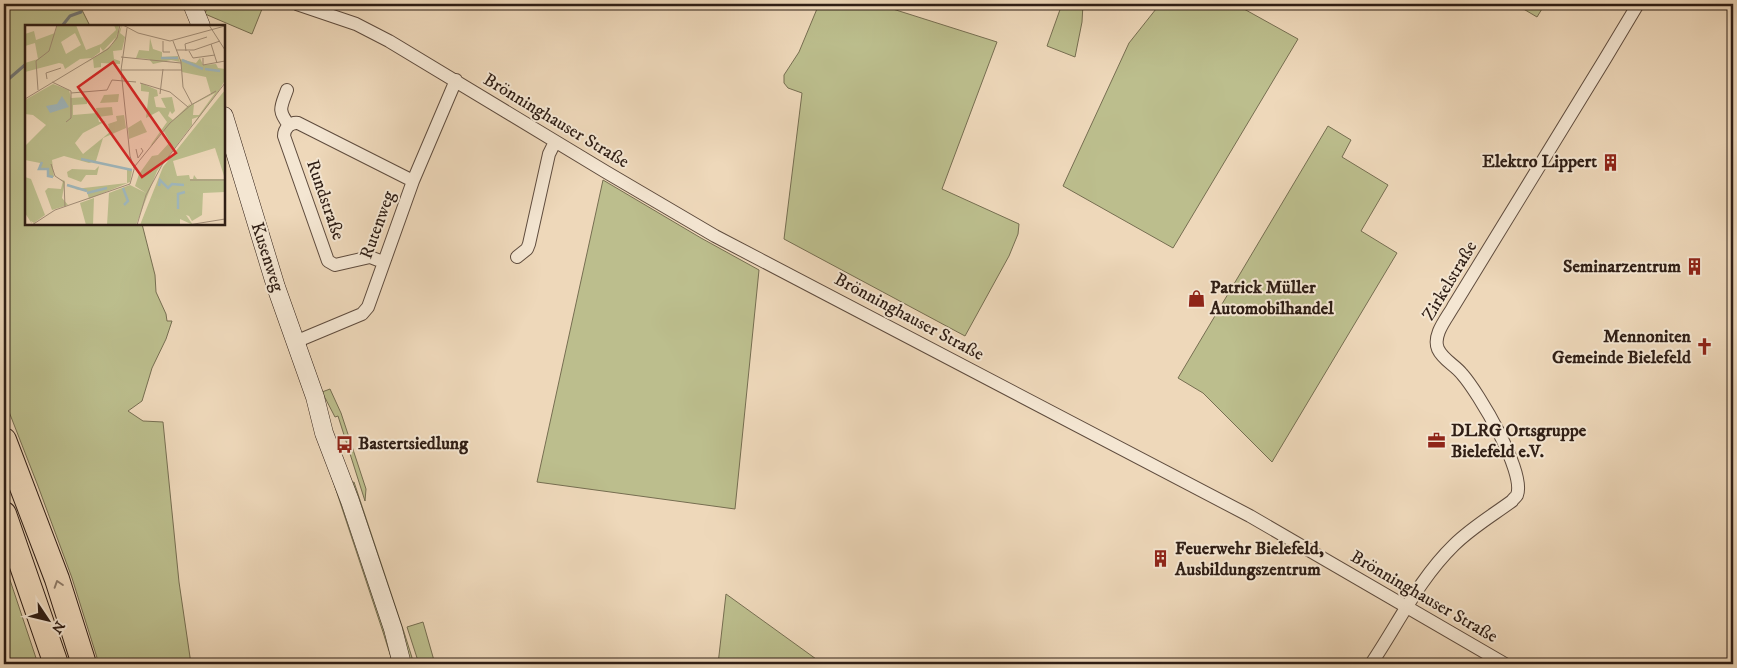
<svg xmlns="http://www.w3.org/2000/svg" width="1737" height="668" font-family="'IM FELL DW Pica',serif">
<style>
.green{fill:#bcbe8d;stroke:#766e51}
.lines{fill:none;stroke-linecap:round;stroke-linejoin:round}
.stream{stroke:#727979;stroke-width:3}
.street-casing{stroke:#5f4c3e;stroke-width:14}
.secondary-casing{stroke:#2f1e15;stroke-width:19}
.highway-casing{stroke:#2f1e15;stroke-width:26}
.street{stroke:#f4e6d2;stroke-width:12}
.secondary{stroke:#f4e6d2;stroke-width:18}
.highway{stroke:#eed8ba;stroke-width:24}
.oneway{stroke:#8e7b68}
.labels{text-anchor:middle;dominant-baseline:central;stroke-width:4;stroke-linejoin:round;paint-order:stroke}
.street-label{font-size:18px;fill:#2f1e15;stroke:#f4e6d2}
.poi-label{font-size:18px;font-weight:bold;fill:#2f1e15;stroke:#f4e6d2;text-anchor:start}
.inset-river{fill:none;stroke:#9fb6bb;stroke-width:2.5}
.inset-road{fill:none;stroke:#a28e78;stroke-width:1}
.view{fill:#d62828;fill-opacity:0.15;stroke:#d62828;stroke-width:2.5}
.inset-edge{fill:none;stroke:#2f1e15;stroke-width:2.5}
</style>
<rect width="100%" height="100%" fill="#eed8ba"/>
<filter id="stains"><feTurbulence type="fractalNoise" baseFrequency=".004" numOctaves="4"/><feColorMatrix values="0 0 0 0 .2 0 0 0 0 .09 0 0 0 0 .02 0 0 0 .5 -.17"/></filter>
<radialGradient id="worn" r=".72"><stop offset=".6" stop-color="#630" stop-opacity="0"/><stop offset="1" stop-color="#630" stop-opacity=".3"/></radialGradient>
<path class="green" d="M4,4H79L90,26H26V224H142L155,275L156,292L166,314L167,321H172L166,339L152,368L142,401L128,411L143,421L163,422L179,582L191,664H99L72,578L38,486L4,399Z
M208,4H264L252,34L205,14Z
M819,4H877L997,42L942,189L1019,224L1018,234L1009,256L965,336L784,239L802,93L788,88L784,83V75L799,52Z
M1062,4H1083L1082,22L1075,57L1047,46Z
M1160,4H1235L1298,39L1173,248L1063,186L1129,43Z
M1515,4H1545L1537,17Z
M1328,126L1351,140L1342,157L1388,185L1361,231L1397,253L1272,462L1203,393L1178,378Z
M603,180L701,238L759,270L735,509L537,482Z
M330,389L341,413L366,489L365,501L338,416L335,417L322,392Z
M336,474L397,664H393L383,632L331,475Z
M354,482L403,629L414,664H408L351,483Z
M4,562L38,664H4Z
M726,594L823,664H718Z
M423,622L435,664H419L407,627Z"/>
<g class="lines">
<path class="stream" d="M62,26L70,16L81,12
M4,83L26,64"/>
<defs>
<path id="street" d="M297,4L356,24L389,41L606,172L715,236L1250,516L1505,664
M287,90C281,107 277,110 289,125
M517,257L527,249L529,244L549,154L555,142
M383,262L370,257L335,265L328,261L284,136C284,128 291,122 298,123L413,181
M295,342L362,314L368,307L413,181L456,80
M1371,664C1398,624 1419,579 1454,545C1471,528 1493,515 1512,501C1513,499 1516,497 1517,495C1526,472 1478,392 1462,374C1455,365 1443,360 1438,349C1432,335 1447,318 1453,307L1605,59L1638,4"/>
<path id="secondary" d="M192,4L201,26
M224,116L276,287L315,397L324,433L350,501L393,629L402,664"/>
<path id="highway" d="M4,440L57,579L84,664
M4,514L56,664"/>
</defs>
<use href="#street" class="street-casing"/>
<use href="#secondary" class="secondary-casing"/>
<use href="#highway" class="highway-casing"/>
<use href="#street" class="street"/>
<use href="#secondary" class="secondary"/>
<use href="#highway" class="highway"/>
</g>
<defs><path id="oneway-chevron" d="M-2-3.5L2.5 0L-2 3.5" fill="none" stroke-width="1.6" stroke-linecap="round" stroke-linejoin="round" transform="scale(1.25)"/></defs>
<use class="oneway" href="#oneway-chevron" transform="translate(58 584) rotate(-108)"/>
<defs>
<symbol id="building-bare" viewBox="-9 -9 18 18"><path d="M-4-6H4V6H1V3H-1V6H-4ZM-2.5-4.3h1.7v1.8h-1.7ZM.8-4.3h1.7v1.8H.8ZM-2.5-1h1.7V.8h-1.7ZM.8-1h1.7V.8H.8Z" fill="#8f2418" stroke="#f4e6d2" stroke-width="2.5" paint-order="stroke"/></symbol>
<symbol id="shop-bare" viewBox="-9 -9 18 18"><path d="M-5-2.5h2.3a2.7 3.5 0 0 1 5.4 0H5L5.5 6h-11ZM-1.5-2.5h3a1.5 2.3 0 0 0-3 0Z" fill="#8f2418" stroke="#f4e6d2" stroke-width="2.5" paint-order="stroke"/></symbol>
<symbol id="church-bare" viewBox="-9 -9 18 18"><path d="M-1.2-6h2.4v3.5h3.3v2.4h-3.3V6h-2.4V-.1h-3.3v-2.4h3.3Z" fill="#8f2418" stroke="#f4e6d2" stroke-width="2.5" paint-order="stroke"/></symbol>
<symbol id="office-bare" viewBox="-9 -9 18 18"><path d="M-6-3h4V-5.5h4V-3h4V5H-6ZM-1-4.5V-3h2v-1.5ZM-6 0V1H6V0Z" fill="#8f2418" stroke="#f4e6d2" stroke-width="2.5" paint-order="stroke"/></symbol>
<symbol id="bus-bare" viewBox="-9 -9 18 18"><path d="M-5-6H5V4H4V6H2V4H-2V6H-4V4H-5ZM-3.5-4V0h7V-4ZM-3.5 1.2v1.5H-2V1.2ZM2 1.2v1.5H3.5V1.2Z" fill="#8f2418" stroke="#f4e6d2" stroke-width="2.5" paint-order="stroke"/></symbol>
</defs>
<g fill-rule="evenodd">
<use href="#building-bare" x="1598" y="150" width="25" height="25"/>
<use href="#building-bare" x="1682" y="254" width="25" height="25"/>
<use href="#shop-bare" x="1184" y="286" width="25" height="25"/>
<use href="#church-bare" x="1692" y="334" width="25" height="25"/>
<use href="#office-bare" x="1424" y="428" width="25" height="25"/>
<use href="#bus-bare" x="332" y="432" width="25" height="25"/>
<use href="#building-bare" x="1148" y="546" width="25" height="25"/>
</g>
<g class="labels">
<g class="street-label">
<text transform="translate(556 121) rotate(31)">Brönninghauser Straße</text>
<text transform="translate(325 200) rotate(71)">Rundstraße</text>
<text transform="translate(378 225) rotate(-70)">Rutenweg</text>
<text transform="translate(267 257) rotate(72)">Kusenweg</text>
<text transform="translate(1450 281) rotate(-59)">Zirkelstraße</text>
<text transform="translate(909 317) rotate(28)">Brönninghauser Straße</text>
<text transform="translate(1424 597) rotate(30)">Brönninghauser Straße</text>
</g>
<g class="poi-label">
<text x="1597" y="162" text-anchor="end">Elektro Lippert</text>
<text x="1681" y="267" text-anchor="end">Seminarzentrum</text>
<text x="1210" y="288">Patrick Müller<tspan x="1210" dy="21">Automobilhandel</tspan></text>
<text x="1691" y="337" text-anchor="end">Mennoniten<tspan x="1691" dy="21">Gemeinde Bielefeld</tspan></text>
<text x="1451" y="431">DLRG Ortsgruppe<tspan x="1451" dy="21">Bielefeld e.V.</tspan></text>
<text x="358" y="444">Bastertsiedlung</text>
<text x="1175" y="549">Feuerwehr Bielefeld,<tspan x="1175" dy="21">Ausbildungszentrum</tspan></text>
</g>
</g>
<g transform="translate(25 25)">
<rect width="200" height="200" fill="#eed8ba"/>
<path d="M32,0H51L61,25L76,19L91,5L89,0H94L93,10L78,26L75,22V27L67,33L55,34L40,44L38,39L34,38L0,47V50V38L13,34L10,18L0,21V9L9,6L11,15L30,8ZM50,8L56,20L41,29L36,17ZM97,0L95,8L100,12L97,25L88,26L89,34L95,36V39L76,38V42L69,43L68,34L60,39L87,20ZM125,13L128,24L137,27V32L153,31L155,37L146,35L128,39L124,34L111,33L114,25L124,26ZM175,33L178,40L191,39L193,43L200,44V55L195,64L169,99L173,92L167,94V100L132,146L111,200H82L84,168L105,160L121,168L110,161L114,149L127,131L133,130L145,117L138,105L129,118L125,121L142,97L134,86L121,93L124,67L116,66V58L132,65L133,71L129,72L131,82L141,83L136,73L147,72L150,86L147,89L145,86L143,91L148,95L166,78L164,81L186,69L181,52L157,47L155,34L171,38ZM190,68L174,90H168L169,79ZM28,59L44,65L46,73L62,72V79L48,80V90L72,88L71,83L87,82L88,90L73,92L74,97L81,96L58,108L50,118L58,129L85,107L83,99L92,96L91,91L99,90L101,103L78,113L71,136L64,138L39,131L27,135L29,152L23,151V144H14L15,138L0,135V121L21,100L8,90L0,89V75ZM200,65V167L178,168L177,190L167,196L164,191L161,190L168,200L155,194V200H115L138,142ZM190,123L200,154H172L169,150L168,154H165L164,150L152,151L148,136ZM94,69L93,77L75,78L79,70ZM116,95L122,107L104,114L103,103ZM74,141L72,150H61L56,157L43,152L42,147L47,144L70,145ZM102,144L107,146L105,157L64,174L62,166L50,164L102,158ZM0,152L6,154L20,190L9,198L6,196L7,199L0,188ZM35,154L40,156L37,173L43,180L27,185L20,166L23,163L36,164L38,156ZM69,173L68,200H61L55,178Z" fill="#bcbe8d" fill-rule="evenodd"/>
<path d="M37,71L44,82L25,88L21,81L32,79Z" fill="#9fb6bb"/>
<path class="inset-river" d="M136,33H153M157,35L178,44M180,44L195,46M56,134L107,145M17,137L14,144H23V151L28,152M42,160L62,166M134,161L135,155L143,163L147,159L159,160M98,163L103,176L99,180M62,168L82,163M153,184V169L160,167"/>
<path class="inset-road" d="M98,0L113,8L145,16L200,1M184,0L200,25M102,3L96,45L105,131L109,143M138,16V27H145M148,16L156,37L158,62L167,79M186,19L192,38M151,25H169L195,16M161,26L160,19L182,12M164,26L168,33L190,30M96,32L156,38M178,33V40L200,36M96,45H157M22,54L21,48L36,43M27,57L46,66V93L41,97M115,58L145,67L163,82M13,65L11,36L24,26L32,0M46,68L82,65L87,55L111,57M135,69L138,44M0,74L83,24L92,13L95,0M111,124L113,133L118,126L116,123M26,139L30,151L39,157L40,182M165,155H200M7,200L30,185L105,159L110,141L145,98L166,80L191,66M112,200L121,170L137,140L200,58M163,200L200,194"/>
<path class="view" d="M88,37L151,128L117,152L53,62Z"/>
<rect width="200" height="200" class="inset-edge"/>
</g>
<rect width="1737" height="668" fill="none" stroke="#eed8ba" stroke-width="20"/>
<rect x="5" y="5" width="1727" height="658" fill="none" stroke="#2f1e15" stroke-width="2.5"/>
<rect x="10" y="10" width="1717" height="648" fill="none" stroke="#2f1e15"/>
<g transform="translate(48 620) rotate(125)" stroke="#f4e6d2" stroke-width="4" paint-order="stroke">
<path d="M0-4L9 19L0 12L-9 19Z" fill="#2f1e15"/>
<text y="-8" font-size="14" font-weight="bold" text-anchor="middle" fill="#2f1e15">N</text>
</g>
<rect width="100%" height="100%" filter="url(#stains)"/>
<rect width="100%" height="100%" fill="url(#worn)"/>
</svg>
